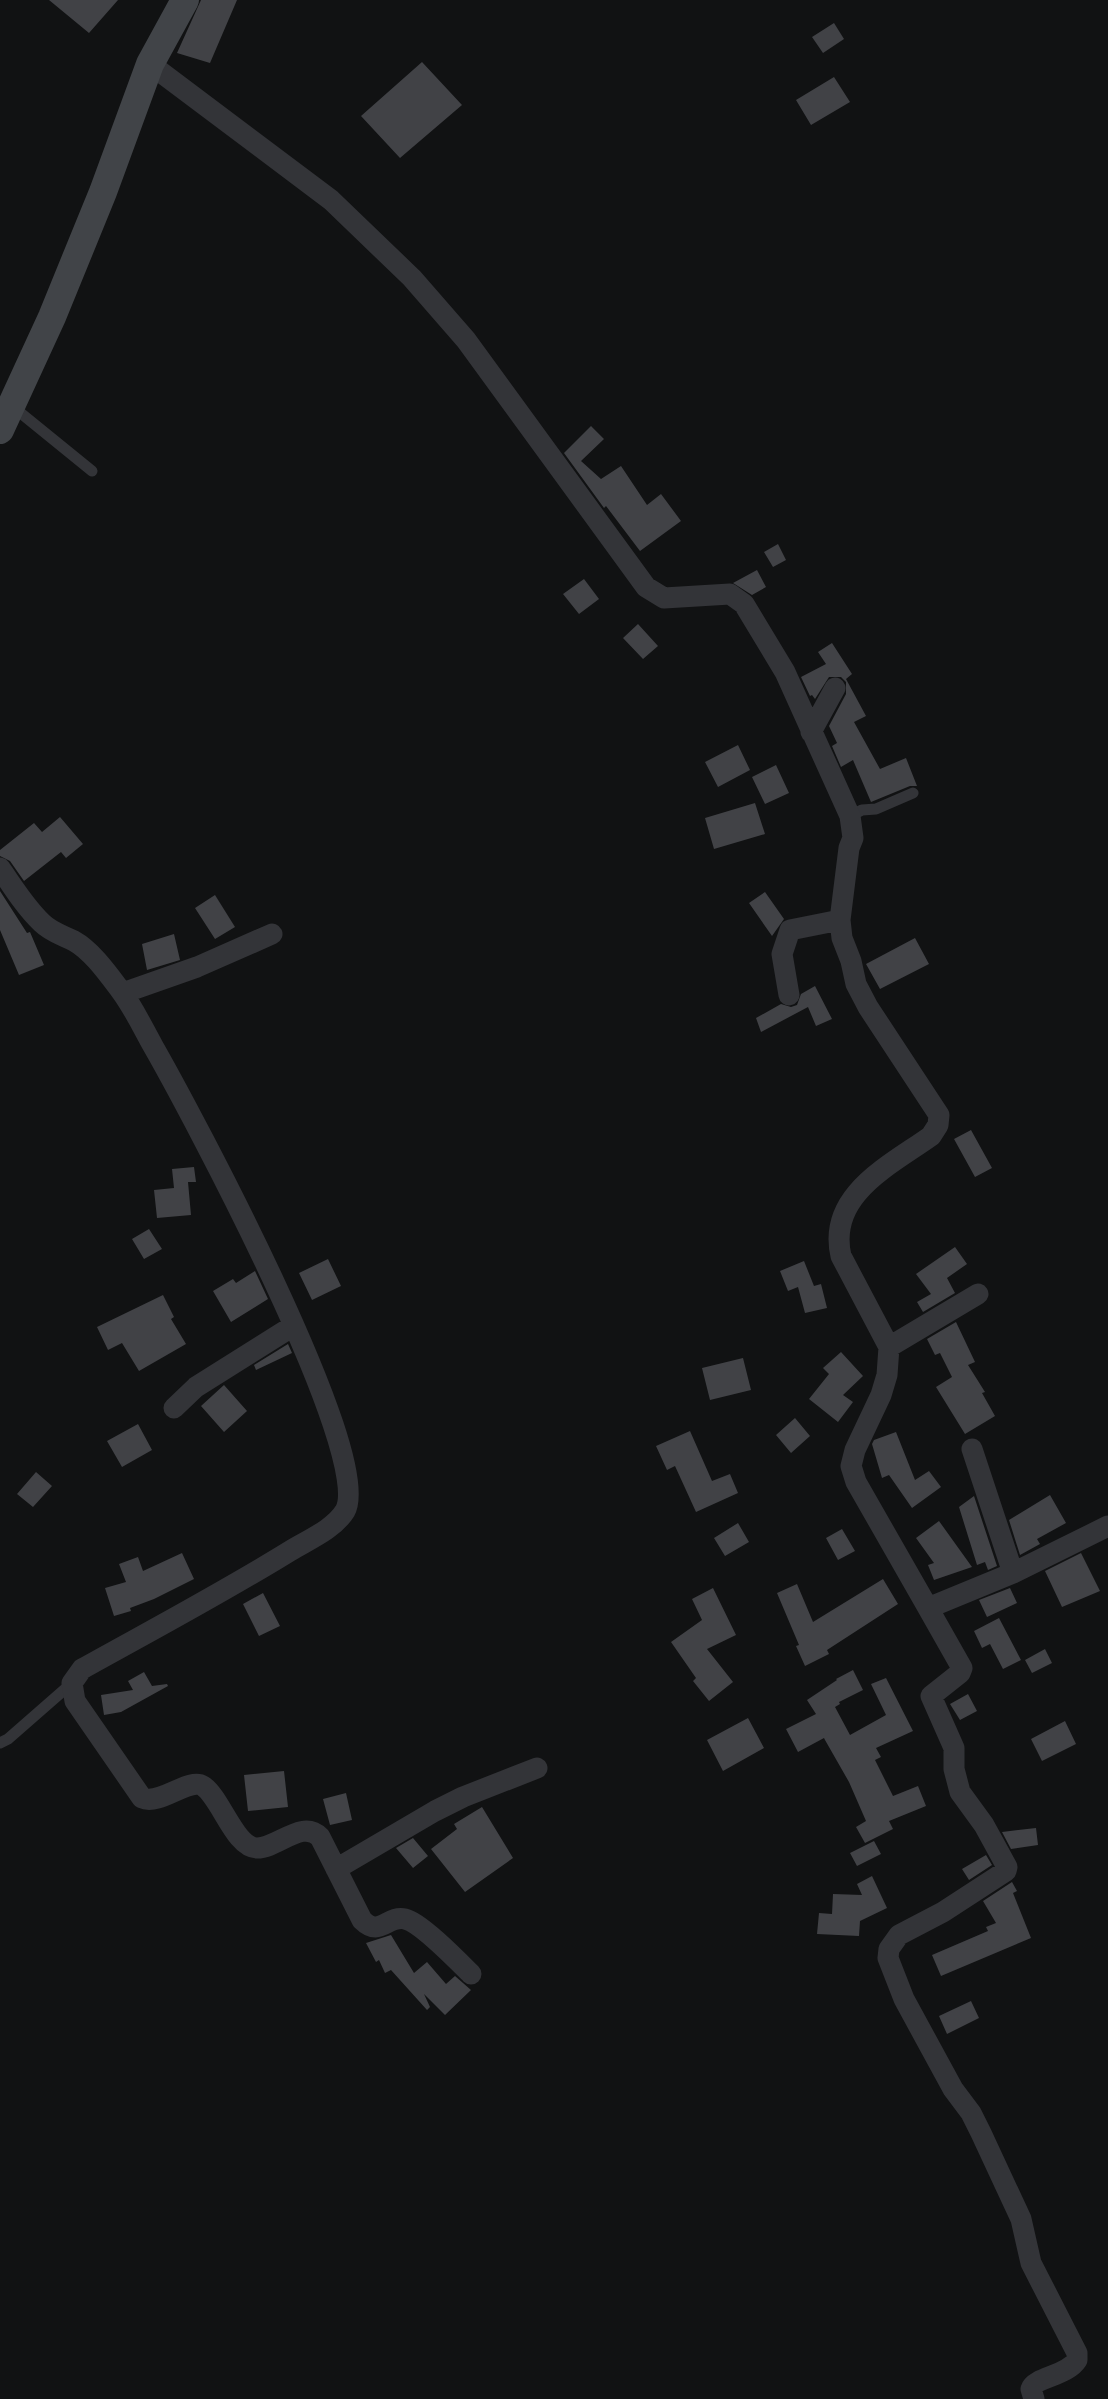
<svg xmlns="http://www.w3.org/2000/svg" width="1108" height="2399" font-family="Signika,sans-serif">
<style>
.building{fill:#414246}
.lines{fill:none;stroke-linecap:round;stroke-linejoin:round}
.lane{stroke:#333438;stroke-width:11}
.street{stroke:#333438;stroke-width:21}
.secondary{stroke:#414448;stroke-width:28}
</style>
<rect width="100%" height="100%" fill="#111213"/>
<path class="building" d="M49,0H118L89,33Z
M201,0H237L210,63L177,53Z
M834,23L844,39L823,53L812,37Z
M422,62L462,105L400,158L361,116Z
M834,77L850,102L811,125L796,100Z
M591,426L604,439L581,461L601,479L621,466L647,505L661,494L681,521L640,551L606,506L604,508L564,453Z
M778,544L786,560L773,567L764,552Z
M757,570L766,587L752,595L733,583Z
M584,579L599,599L579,614L563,594Z
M638,624L658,646L643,659L623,638Z
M832,643L852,674L846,679L866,716L854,722L880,769L906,758L917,786H910L871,802L853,760L841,767L832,746L837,743L829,726L846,694V682L841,677H829L815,699L812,695L810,696L801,677L826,664L818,652Z
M738,745L750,770L718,787L705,762Z
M776,765L789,793L765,804L752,777Z
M755,803L765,834L714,849L705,818Z
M60,817L83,844L66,858L61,852L24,881L10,861L0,856V850L34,823L42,832Z
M0,891L27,933L30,932L44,965L19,975L0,930Z
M765,892L784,919L772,936L749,903Z
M215,895L235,927L215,939L195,908Z
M174,934L180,960L147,970L142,944Z
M915,938L929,964L880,989L866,964Z
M815,986L832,1019L816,1026L808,1007L761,1032L756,1018L781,1004L791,1007L797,1005L801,994Z
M971,1130L992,1168L975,1177L954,1139Z
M194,1167L196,1182H188L191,1215L157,1218L154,1190L174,1188L172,1169Z
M149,1229L162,1249L144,1259L132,1239Z
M955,1247L967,1264L947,1278L955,1293L923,1312L917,1302L931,1294L916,1274Z
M328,1259L341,1286L312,1300L299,1273Z
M804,1261L814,1286L821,1284L827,1308L805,1313L798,1287L788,1291L780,1271Z
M255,1271L268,1299L231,1322L213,1291L233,1279L236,1283Z
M163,1295L174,1317L171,1319L186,1344L139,1371L122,1343L108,1350L97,1327Z
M956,1322L975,1362L968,1365L985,1392L982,1393L995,1416L965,1434L936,1387L952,1377L940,1353L935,1355L927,1339Z
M288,1344L292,1353L256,1370L254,1365Z
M841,1352L863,1376L843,1395L853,1402L838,1422L809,1399L829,1374L823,1368Z
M743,1358L751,1390L710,1400L702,1368Z
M224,1385L247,1411L224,1432L201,1406Z
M795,1418L810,1436L791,1453L776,1435Z
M138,1424L152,1450L122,1467L107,1441Z
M690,1431L712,1481L730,1474L738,1493L696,1512L675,1466L667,1470L656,1446Z
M896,1432L915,1480L929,1471L941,1487L912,1508L889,1475L882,1478L872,1444L874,1440Z
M36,1472L52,1486L33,1507L17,1494Z
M1050,1495L1066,1523L1037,1539L1040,1544L1020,1555L1009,1520Z
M974,1496L997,1566L988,1570L985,1562L977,1565L959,1507Z
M939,1521L972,1567L934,1580L928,1565L934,1563L916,1538Z
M738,1523L749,1542L725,1556L714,1538Z
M842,1529L855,1551L838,1560L826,1538Z
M182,1553L194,1579L154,1599L130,1608L131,1611L114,1616L105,1588L126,1582L119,1564L138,1557L143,1571Z
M1081,1553L1100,1591L1062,1607L1045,1571Z
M883,1579L898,1604L827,1650L829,1654L805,1666L796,1646L799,1645L777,1593L797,1584L813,1622Z
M713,1588L736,1635L707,1649L733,1682L709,1701L693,1681L696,1678L671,1642L702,1620L692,1599Z
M1010,1588L1017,1603L987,1617L979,1600Z
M263,1593L280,1626L259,1636L243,1604Z
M999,1618L1021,1660L1003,1669L990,1644L982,1648L974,1631Z
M1045,1649L1052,1663L1032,1673L1025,1660Z
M853,1670L863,1690L839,1702L840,1704L835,1707L850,1735L886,1715L871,1684L886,1678L913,1731L876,1748L881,1757L875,1760L893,1796L918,1786L926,1806L889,1821L893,1829L865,1843L856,1827L866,1821L849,1782L825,1740L824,1738L798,1752L786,1729L816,1714L807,1700L837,1680L836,1679Z
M144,1672L152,1686L167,1684L168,1686L121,1712L104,1715L101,1695L133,1690L128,1681Z
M968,1694L977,1711L960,1720L950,1704Z
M748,1718L764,1748L723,1771L707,1740Z
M1065,1721L1076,1744L1042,1761L1031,1739Z
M284,1771L288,1807L248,1811L244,1775Z
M346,1793L352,1820L330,1825L323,1799Z
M482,1807L513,1858L465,1892L431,1849L457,1829L454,1824Z
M1036,1828L1038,1845L1011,1849L1002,1832Z
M413,1838L428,1856L413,1868L396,1848Z
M874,1841L881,1854L857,1866L850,1853Z
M986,1855L992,1865L969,1880L962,1869Z
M872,1876L887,1908L860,1921L859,1936L817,1934L819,1913L832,1914L833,1894L862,1895L857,1884Z
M1012,1882L1017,1891L1013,1893L1031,1938L941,1976L932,1955L988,1931L986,1927L996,1923L983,1901Z
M391,1935L414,1973L427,1962L446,1984L455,1976L471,1990L445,2015L424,1994L430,2007L427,2010L391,1970L385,1973L379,1960L376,1962L366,1943Z
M971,2001L979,2018L947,2034L939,2016Z"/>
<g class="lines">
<path class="lane" d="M12,406L92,471
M850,816L862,810L876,809L913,793
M0,1743L8,1739L72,1683"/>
<path class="street" d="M150,64L331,200L412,278L466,340L646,587L664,598L730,594L744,604L785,672L850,816L853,838L849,848L840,920L842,938L851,961L856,984L868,1007L939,1115L938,1125L931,1136C889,1166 827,1195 841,1256L889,1347L887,1375L881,1395L855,1450L851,1466L856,1482L928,1608L1013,1573L1108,1526
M811,732L835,688
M0,868C12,886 26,908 42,923C51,932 62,935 74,941C92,951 108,974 121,991C133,1007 143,1028 153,1046C189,1109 376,1457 345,1511C334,1529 308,1540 290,1551C222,1593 152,1630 82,1669L72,1683L75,1701L142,1798C160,1806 189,1777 203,1786C221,1798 235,1848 257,1848C278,1848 302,1819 320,1837L362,1920C380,1938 387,1915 405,1919C420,1922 459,1962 471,1974
M123,993L197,967L272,934
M789,995L782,954L790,930L840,920
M889,1347L978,1294
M174,1408L196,1387L293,1326
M972,1449L1013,1573
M928,1608L962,1668L960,1673L931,1696L954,1748V1769L960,1792L984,1825L1007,1867L1006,1871L943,1912L899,1935L889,1949L888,1958L904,1999L953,2089L971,2113L981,2133L1021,2219L1031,2263L1077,2353V2360C1067,2376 1035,2377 1031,2389L1034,2399
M336,1869L435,1811L463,1797L537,1768"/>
<path class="secondary" d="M0,430L52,317L103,192L150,64L185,0"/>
</g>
</svg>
